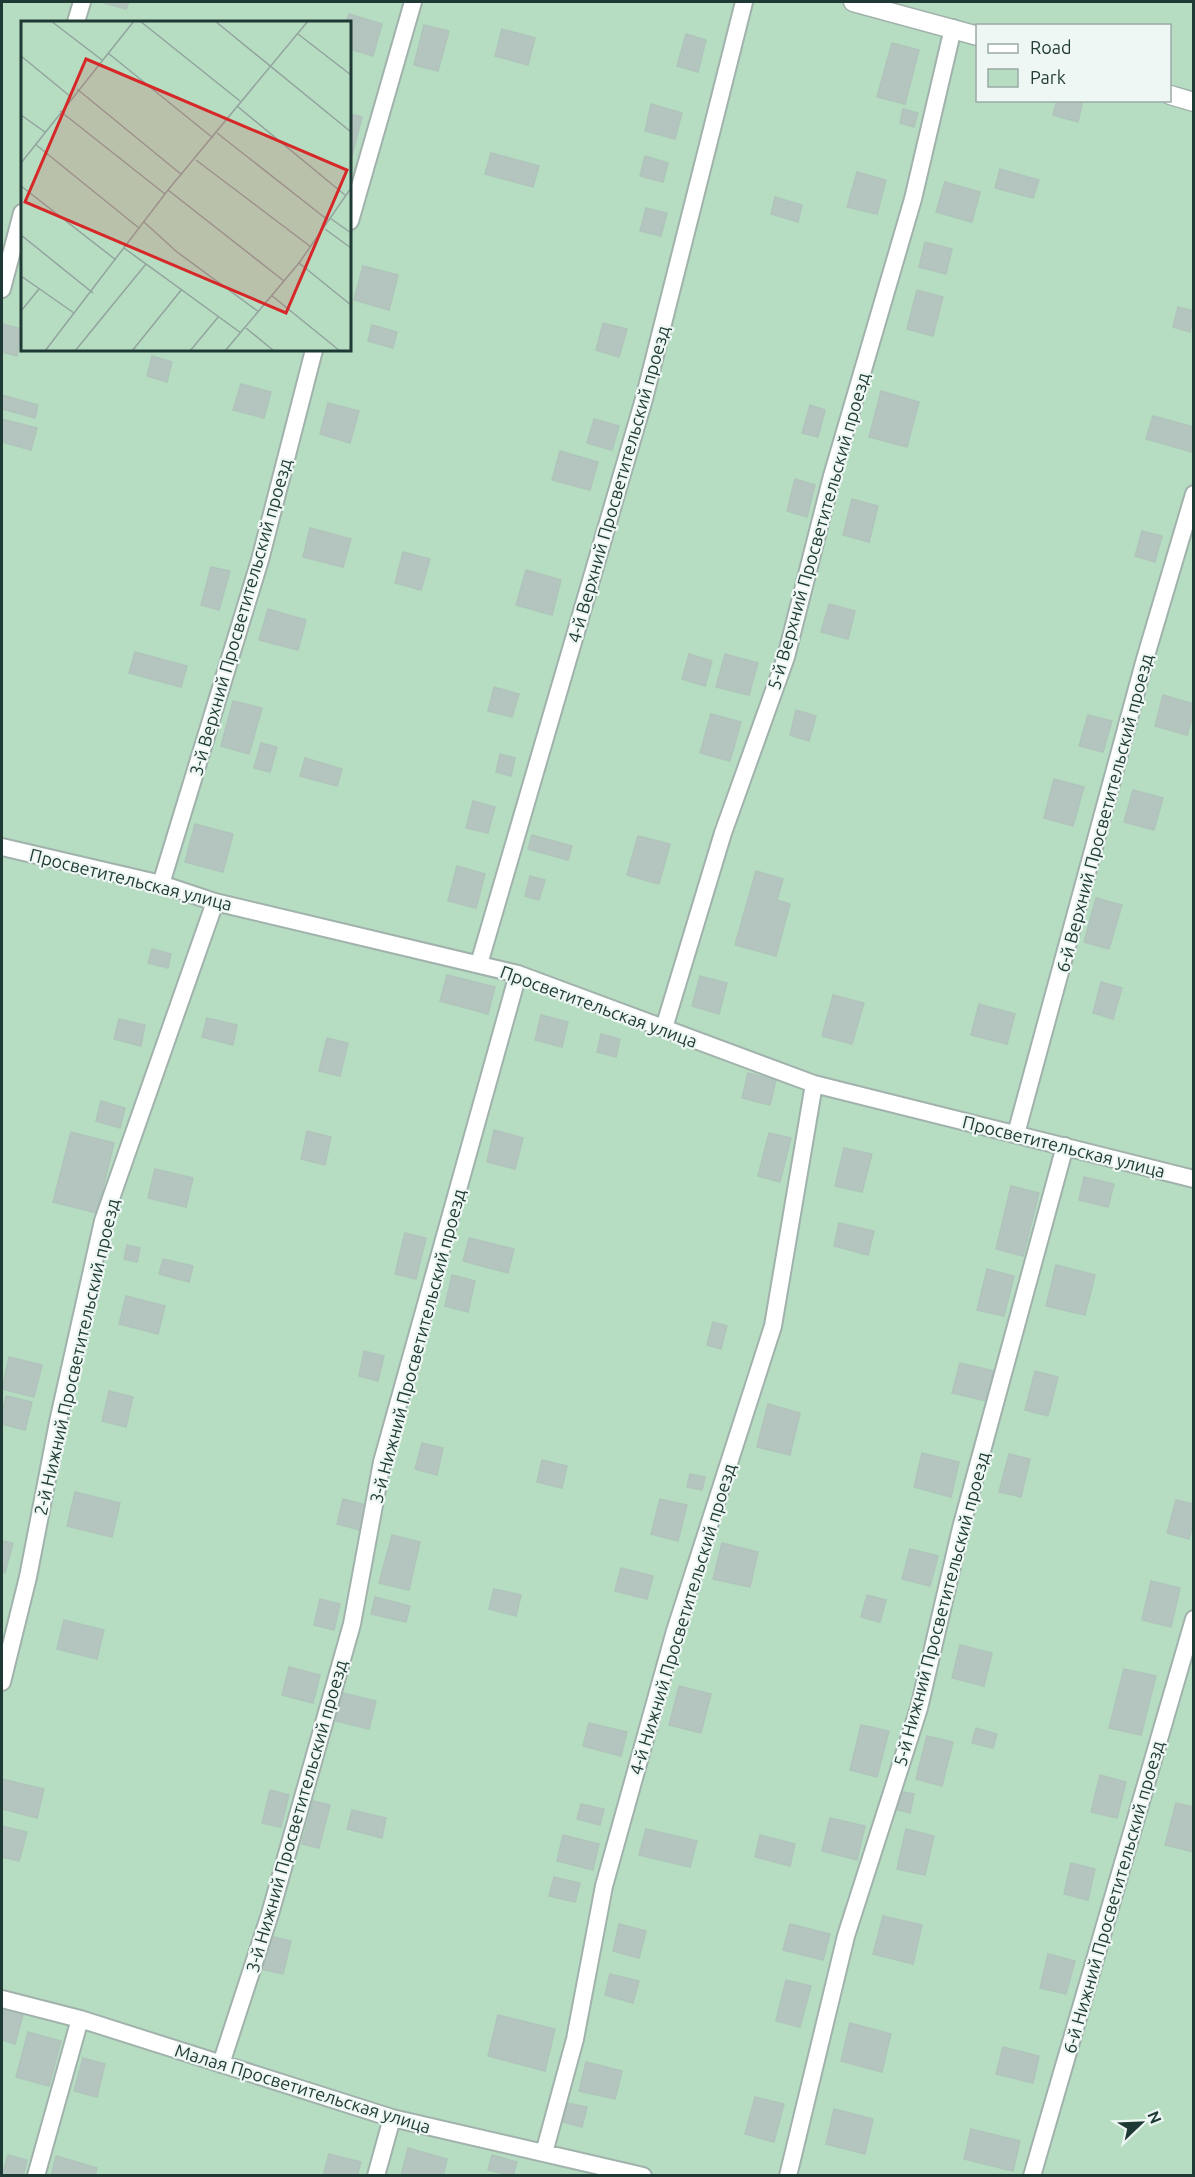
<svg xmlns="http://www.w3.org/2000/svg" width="1195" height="2177" font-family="Ubuntu,sans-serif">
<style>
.green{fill:#b6dcc1;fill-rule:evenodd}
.building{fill:#b3c5be;stroke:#b0c4bc;stroke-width:1.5}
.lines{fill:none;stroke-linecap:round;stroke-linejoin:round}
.lane-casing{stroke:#a1b2ac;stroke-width:20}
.street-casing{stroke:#a1b2ac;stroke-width:21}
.lane{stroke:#fff;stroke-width:16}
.street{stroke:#fff;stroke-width:18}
.labels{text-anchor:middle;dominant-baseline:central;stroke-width:4.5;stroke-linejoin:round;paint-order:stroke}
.street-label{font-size:18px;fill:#1f3a34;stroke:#eef7f3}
.inset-road{fill:none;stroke:#92a49e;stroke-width:1.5}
.view{fill:#d62828;fill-opacity:0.15;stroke:#d62828;stroke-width:3}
.inset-edge{fill:none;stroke:#1f3a34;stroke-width:3}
</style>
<rect width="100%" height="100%" fill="#deeae5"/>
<path class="green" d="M2,2H1193V2175H2ZM22,22H350V350H22ZM978,26H1170V100H978Z"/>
<path class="building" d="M104,2H129L126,9L104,3Z
M349,14L382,24L373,56L350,49V22H346Z
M424,25L449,31L438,71L414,65Z
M502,29L535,38L528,65L495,56Z
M686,34L706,40L698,72L677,66Z
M892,43L919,50L905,104L877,97Z
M1057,100H1083L1078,122L1053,115Z
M651,104L682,113L675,139L645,131Z
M903,109L918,113L914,127L900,123Z
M350,114L362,117L352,156L350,155Z
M491,153L539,166L533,187L485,174Z
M645,156L668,163L663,182L640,176Z
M1000,169L1039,180L1033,198L995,188Z
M857,172L886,180L877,214L847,207Z
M945,182L980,192L972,222L936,212Z
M775,197L802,205L798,222L771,214Z
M646,208L667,213L661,236L640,231Z
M925,242L952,249L946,274L919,267Z
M363,266L398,275L389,310L354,300Z
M917,290L943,297L933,336L907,329Z
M1178,307L1194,311L1190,332L1173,327Z
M603,323L627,329L619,357L596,350Z
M2,324L22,329L17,356L2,352Z
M372,325L397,332L393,348L368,341Z
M152,356L172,362L167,382L147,376Z
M241,384L271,392L264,418L233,410Z
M881,391L919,402L907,447L869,437Z
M2,395L38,405L35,418L2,409Z
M328,403L359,411L350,443L320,434Z
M810,405L825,410L818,437L802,433Z
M1153,416L1194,427L1192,452L1146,439Z
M2,419L37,428L31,450L2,442Z
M594,419L619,426L612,450L587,443Z
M560,451L598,462L590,490L552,480Z
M795,479L815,485L807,517L787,511Z
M852,499L878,506L869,542L843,535Z
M310,528L351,539L343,567L303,557Z
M1142,531L1162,536L1155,562L1135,556Z
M403,552L430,559L421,590L395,583Z
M211,567L230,571L219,610L201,605Z
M526,570L561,580L552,615L516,605Z
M829,604L855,611L848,639L821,632Z
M268,609L306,620L298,650L259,640Z
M135,652L187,666L181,687L129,673Z
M689,654L712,661L705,686L682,679Z
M725,654L758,663L749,695L716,687Z
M494,687L519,694L512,717L488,711Z
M1163,695L1194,704V712L1187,735L1155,726Z
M233,701L262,708L249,754L221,746Z
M796,710L816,716L809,741L790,735Z
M711,714L741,722L730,761L700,753Z
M1088,715L1112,721L1103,752L1079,746Z
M261,743L277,747L270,772L254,768Z
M500,754L515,758L511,776L496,772Z
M305,758L342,769L337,786L300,776Z
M1054,779L1084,787L1073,826L1044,818Z
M1133,790L1163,798L1154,830L1124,822Z
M473,801L495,807L488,833L466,828Z
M195,824L233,834L223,872L185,862Z
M532,835L572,846L568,860L528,849Z
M638,836L670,844L659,884L627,875Z
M457,866L485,874L476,908L448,901Z
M756,871L783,879L777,900L790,904L776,956L735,945Z
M530,876L545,880L539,900L525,896Z
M1096,898L1122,905L1109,949L1084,942Z
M152,949L171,954L168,968L148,963Z
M447,975L495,987L488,1014L440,1001Z
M700,976L727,983L719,1014L692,1006Z
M1101,982L1122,988L1113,1019L1093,1013Z
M833,995L864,1003L852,1044L822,1036Z
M979,1004L1015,1014L1007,1044L971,1035Z
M541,1015L568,1022L562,1047L535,1040Z
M207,1018L237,1025L233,1045L202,1037Z
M119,1019L145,1025L141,1046L114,1039Z
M601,1034L620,1039L616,1057L597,1052Z
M327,1038L348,1043L340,1076L319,1071Z
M748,1073L776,1080L770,1105L742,1098Z
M101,1101L125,1108L120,1128L96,1121Z
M494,1130L523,1138L515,1169L487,1162Z
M307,1131L331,1137L325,1165L301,1159Z
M71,1132L114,1143L97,1213L53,1202Z
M769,1133L791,1138L780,1182L758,1176Z
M844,1148L872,1154L862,1192L835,1186Z
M155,1169L193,1178L186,1207L148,1198Z
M1084,1177L1114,1184L1108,1207L1079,1200Z
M1011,1186L1039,1193L1023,1256L996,1249Z
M839,1223L874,1231L868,1255L834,1246Z
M405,1233L426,1238L416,1279L395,1274Z
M469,1238L514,1249L508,1273L463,1261Z
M127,1245L140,1248L137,1262L124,1259Z
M163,1259L193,1266L189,1282L159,1274Z
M1056,1265L1095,1275L1085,1315L1046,1306Z
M987,1269L1014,1276L1004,1316L977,1310Z
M452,1275L475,1281L468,1312L445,1306Z
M126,1296L165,1306L158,1334L119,1324Z
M713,1322L727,1326L721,1349L707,1345Z
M364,1351L384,1356L378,1381L359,1376Z
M9,1357L42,1365L34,1397L2,1389Z
M960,1363L994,1371L987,1401L952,1393Z
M1035,1371L1058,1377L1048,1416L1025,1410Z
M109,1391L133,1397L126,1427L102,1421Z
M6,1396L32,1402L25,1430L2,1424V1413Z
M768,1404L800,1413L790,1455L757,1447Z
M422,1443L443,1448L437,1475L415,1469Z
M922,1453L959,1462L951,1497L914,1487Z
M1009,1454L1030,1459L1021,1497L999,1492Z
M542,1460L567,1466L562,1488L537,1482Z
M690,1474L705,1477L702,1490L687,1487Z
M75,1492L120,1503L112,1537L67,1526Z
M343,1499L366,1505L360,1530L337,1524Z
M660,1499L687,1505L678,1541L651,1534Z
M1176,1500L1194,1504V1521L1189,1539L1167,1533Z
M392,1535L420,1542L409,1590L379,1583Z
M2,1541L13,1543L5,1573L2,1572Z
M722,1543L758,1552L750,1587L713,1579Z
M910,1549L938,1556L930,1586L902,1579Z
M621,1568L653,1576L647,1599L615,1591Z
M1151,1581L1180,1588L1171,1627L1142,1620Z
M494,1589L521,1595L516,1616L489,1609Z
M867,1595L886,1600L880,1622L861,1617Z
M375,1597L410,1606L406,1622L371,1614Z
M320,1599L340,1604L334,1630L314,1625Z
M64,1620L104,1630L97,1659L57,1649Z
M960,1645L992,1653L984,1686L952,1678Z
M289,1667L320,1675L313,1703L282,1695Z
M1124,1669L1156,1676L1141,1735L1109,1728Z
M679,1686L711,1694L701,1733L669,1725Z
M343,1693L376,1701L369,1729L336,1721Z
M589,1723L627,1732L621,1756L583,1746Z
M861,1725L889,1731L877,1777L850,1770Z
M976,1728L997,1734L993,1748L972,1743Z
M927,1736L953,1742L942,1786L916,1779Z
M1100,1775L1126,1782L1117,1818L1091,1812Z
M2,1779L44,1789L37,1818L2,1809Z
M270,1790L289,1795L281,1827L262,1823Z
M898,1791L914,1794L910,1813L894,1809Z
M313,1801L330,1805L319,1848L302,1844Z
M1176,1803L1194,1807V1852L1165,1845Z
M581,1804L604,1809L600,1825L577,1819Z
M352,1810L386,1818L382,1838L347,1829Z
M830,1818L865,1826L857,1860L822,1851Z
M2,1826L27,1832L19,1861L2,1857Z
M646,1829L697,1841L690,1867L639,1855Z
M906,1829L934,1836L925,1875L897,1869Z
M563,1835L599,1844L593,1870L557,1861Z
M760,1835L795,1844L790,1866L755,1857Z
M1071,1863L1095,1869L1088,1900L1064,1894Z
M554,1877L580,1883L575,1902L549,1896Z
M883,1916L922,1925L913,1964L873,1954Z
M619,1924L646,1931L639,1958L613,1951Z
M790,1924L830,1934L823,1960L783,1950Z
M270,1936L291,1941L283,1974L261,1969Z
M1048,1954L1075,1961L1066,1994L1040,1988Z
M610,1974L639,1981L633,2003L605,1995Z
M786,1980L811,1986L800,2027L776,2021Z
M2,2005L24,2011L15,2044L2,2040Z
M498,2015L555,2029L545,2071L488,2056Z
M850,2023L891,2034L882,2072L841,2061Z
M28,2032L61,2041L49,2086L16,2077Z
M1003,2047L1039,2056L1033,2083L996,2074Z
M83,2058L105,2064L97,2097L74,2091Z
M586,2062L622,2071L615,2099L579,2091Z
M755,2097L784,2104L774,2142L745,2134Z
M567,2103L587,2107L582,2127L563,2122Z
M834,2109L873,2119L865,2154L826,2144Z
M971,2129L1020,2141L1013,2171L964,2159Z
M408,2148L447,2159L443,2176H401Z
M329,2154L361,2162L357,2176H323Z
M8,2155L27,2160L23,2176H2Z
M492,2155L517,2162L513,2176L488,2170Z
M56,2156L97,2168L95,2176H51Z"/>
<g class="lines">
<defs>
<path id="lane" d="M76,22L82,2
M350,221L413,2
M2,289L22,213
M2,847L161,884L215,902L518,974L814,1084L1194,1179
M161,884L260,560L314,350
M479,964L644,399L744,2
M664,1028L723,833L786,657L832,476L913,199L953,28
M1016,1134L1145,659L1194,494
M2,1682L28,1577L58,1422L103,1221L215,902
M2,1999L80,2019L392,2118L643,2176
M221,2064L270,1914L352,1624L382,1462L518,974
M544,2153L575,2039L604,1886L675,1631L773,1326L814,1084
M36,2176L80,2019
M376,2176L392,2118
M788,2176L846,1936L919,1708L961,1528L1065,1146
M1032,2176L1194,1619"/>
<path id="street" d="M853,2L978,36
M1170,95L1194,102"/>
</defs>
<use href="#lane" class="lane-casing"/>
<use href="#street" class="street-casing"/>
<use href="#lane" class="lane"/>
<use href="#street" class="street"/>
</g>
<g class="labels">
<g class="street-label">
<text transform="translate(618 484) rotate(-74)">4-й Верхний Просветительский проезд</text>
<text transform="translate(818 531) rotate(-74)">5-й Верхний Просветительский проезд</text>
<text transform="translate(240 617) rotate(-74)">3-й Верхний Просветительский проезд</text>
<text transform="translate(1104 813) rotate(-75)">6-й Верхний Просветительский проезд</text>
<text transform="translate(131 879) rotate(14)">Просветительская улица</text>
<text transform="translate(599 1006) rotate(20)">Просветительская улица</text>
<text transform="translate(1064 1146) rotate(14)">Просветительская улица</text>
<text transform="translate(417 1346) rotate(-75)">3-й Нижний Просветительский проезд</text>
<text transform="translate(76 1357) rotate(-77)">2-й Нижний Просветительский проезд</text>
<text transform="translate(941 1609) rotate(-75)">5-й Нижний Просветительский проезд</text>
<text transform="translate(682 1619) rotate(-73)">4-й Нижний Просветительский проезд</text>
<text transform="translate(296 1816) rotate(-74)">3-й Нижний Просветительский проезд</text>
<text transform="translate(1113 1897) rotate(-74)">6-й Нижний Просветительский проезд</text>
<text transform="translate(303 2088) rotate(17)">Малая Просветительская улица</text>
</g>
</g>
<g transform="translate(21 21)">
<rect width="330" height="330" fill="#deeae5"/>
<path d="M0,0H330V330H0Z" fill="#b6dcc1"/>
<path class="inset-road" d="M30,0L81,39M119,0L219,80M194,0L330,111M277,13L330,54M87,32L192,117M0,35L50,76M56,68L161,154M216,85L324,174M39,90L144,173M0,94L24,111M196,112L308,200M14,123L118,207M175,139L290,226M0,142L113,0M0,165L95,239M147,169L263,260M309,197L330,212M123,201L156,231L238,291M304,208L330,227M0,214L72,272M103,227L220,312M278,242L330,284M0,255L53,292M250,274L319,330M0,290L18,268M225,307L253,330M24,330L147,169L287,0M54,330L125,243M111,330L161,268M169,330L198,295M204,330L278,242L330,167"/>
<path class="view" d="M65,38L326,149L265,292L4,181Z"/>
<rect width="330" height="330" class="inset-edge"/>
</g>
<rect width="1195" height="2177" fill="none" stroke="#1f3a34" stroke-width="6"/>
<rect x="976" y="24" width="195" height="78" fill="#eef7f3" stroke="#9baba7" stroke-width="1.5"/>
<rect x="988" y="44" width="30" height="9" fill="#ffffff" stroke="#9baba7" stroke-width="1.5"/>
<text x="1030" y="54" font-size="18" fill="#1f3a34">Road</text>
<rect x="988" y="69" width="30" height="18" fill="#b6dcc1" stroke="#9baba7" stroke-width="1.5"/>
<text x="1030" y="84" font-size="18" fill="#1f3a34">Park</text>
<g transform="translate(1141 2123) rotate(67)" stroke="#eef7f3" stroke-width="4.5" paint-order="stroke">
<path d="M0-4.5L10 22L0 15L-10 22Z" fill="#1f3a34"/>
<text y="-9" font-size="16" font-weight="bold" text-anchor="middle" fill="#1f3a34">N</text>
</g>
</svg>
